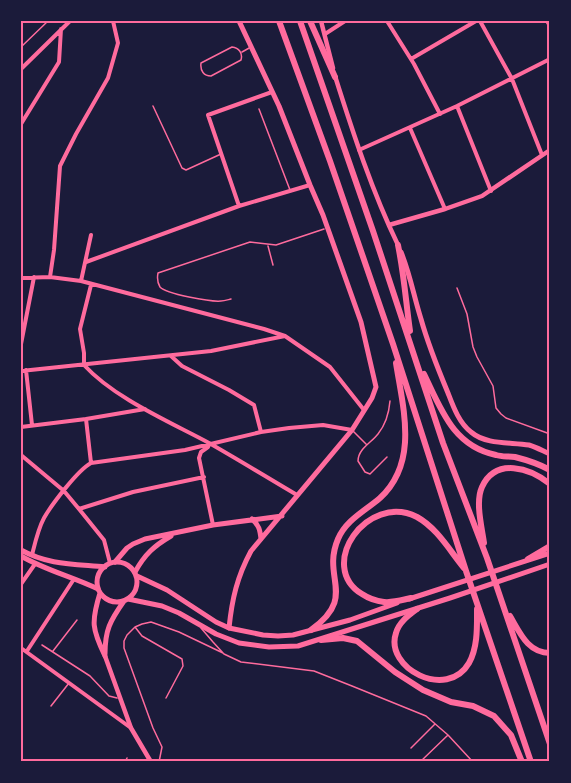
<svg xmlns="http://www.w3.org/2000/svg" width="571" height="783" font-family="'Fira Sans',sans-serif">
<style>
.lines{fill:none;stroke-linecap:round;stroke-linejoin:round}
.service{stroke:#ff6b9d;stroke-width:1.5}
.minor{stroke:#ff6b9d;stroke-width:4}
.tertiary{stroke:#ff6b9d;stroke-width:4.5}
.secondary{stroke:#ff6b9d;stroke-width:5}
.primary{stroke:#ff6b9d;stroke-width:5}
.trunk{stroke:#ff6b9d;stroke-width:6}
.neatline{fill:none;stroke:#ff6b9d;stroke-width:2}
</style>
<rect width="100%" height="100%" fill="#1b1b3a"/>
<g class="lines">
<path class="service" d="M21,47L48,21
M232,47C239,48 243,53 241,60L211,76C204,76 200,71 201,63Z
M242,52L251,47
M153,106L182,168L186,170L221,154
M259,109L290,190
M268,246L273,265
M457,288L467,314L473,347L477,357L493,386L496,408L501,414L506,418L550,434
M231,299C227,300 224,301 221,301C211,302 166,294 160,287C157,282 157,278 158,273L250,242L276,245L324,229
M353,431L366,444
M387,457L370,474L365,472L358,461C358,449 371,443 378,434C386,424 389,413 390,401
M135,627L142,636L182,659L183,666L166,698
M201,628L213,642L224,654L241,662L314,671L352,686L426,716L448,735L473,762
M42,645L90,676L109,696L117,698
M53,651L77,620
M51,706L69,683
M411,748L435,724
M421,761L448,735
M125,762L127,758
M159,762L162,747L153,728L124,648V641L127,635L135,627L142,624L151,622L179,632L223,653"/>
<path class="minor" d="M387,21L414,64L440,114
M480,21L512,79L542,155
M547,21L550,26
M325,34L345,21
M411,59L476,21
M21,69L70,21
M457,106L491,191
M21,124L59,62L61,29
M410,128L445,209
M359,150L457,106L550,59
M239,206L208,115L272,92
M86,262L239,206L310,185
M50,277L54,250L60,166L76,134L108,78L118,43L113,21
M21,278L50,277L81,281L264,329L285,336L330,367L364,410
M81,281L91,235
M91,285L80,329L84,353V365C114,398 170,422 209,443C239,460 268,478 297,495
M21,344L34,277
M171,356L182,366L229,390L254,405L261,432
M26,370L32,425
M21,371L211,351L285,336
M21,427L86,419
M208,447L201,452L199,458L213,525
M21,455L64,491L79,509L104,540L110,563
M91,463L86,419L145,409
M79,509L133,492L204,477
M32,555C35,543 38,529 44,518C52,504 78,470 91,463L185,450L261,432L289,428L323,425L352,430
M21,584L35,564
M21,648L131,728
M27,651L74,579"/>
<path class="tertiary" d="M321,21L333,68
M335,76C353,133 372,191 398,245
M389,225L445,209L482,196L550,150
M105,656L131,728L151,762"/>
<path class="secondary" d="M401,252C410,274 414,297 421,319C428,344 438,369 448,393C453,406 459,423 471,432C486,445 510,442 529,445C536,447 543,451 550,454
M252,519C259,525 260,530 261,539
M21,550C48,565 74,564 105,567
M21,556C45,570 73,577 98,589
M115,562L127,548L133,544L145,539L213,525L282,516
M135,572C145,554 154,546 171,536
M229,628C232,599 237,577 251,551L352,430L372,398L376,387L361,322L323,215L310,185L279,106L239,21"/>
<path class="primary" d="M97 582a20 20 0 1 1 40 0a20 20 0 1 1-40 0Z
M137,576L167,590L216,622L229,628L263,635L278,636L293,635L350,620L397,603
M100,593C91,622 92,629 105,656
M128,599L162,606L179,613L216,634L239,643L269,647L298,646L450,598L550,564
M409,599L550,553
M105,654C105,630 110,621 124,601"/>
<path class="trunk" d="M279,21L330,161L393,344L466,571L531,762
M300,21L373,231L443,443L487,558L550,744
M310,21L335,77
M398,245C404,274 406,303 410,331
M424,374C441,409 453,446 496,455C502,457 508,456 515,457C527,460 539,464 550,470
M484,543C482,528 475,502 482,487C496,457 530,468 550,484
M528,559L550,546
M411,598C402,600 393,603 384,602C376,601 368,598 362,594C316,566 367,492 417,517C437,528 450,551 464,568
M417,609C409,615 399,622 396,633C384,668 447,701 469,663C478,647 477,626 477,609
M510,616C520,633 528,653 550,653
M311,630C358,596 321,579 338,539C346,520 365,511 380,498C419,462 403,408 396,363
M321,640L343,638L357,641L395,672L423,690L451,702L473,706L494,716L511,735L522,762
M550,702V711"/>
</g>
<rect width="571" height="783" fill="none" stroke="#1b1b3a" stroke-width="45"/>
<rect x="22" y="22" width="526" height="738" class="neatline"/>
</svg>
